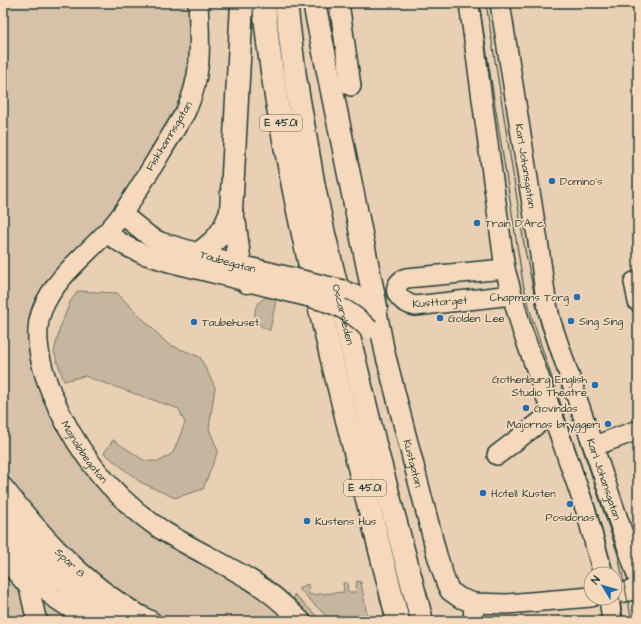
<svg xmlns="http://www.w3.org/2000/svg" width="641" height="624" font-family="'Architects Daughter',sans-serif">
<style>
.built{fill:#d7c2a9}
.green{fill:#c7b69e;stroke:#737a69}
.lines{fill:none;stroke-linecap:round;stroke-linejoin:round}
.minor-casing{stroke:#1f3d34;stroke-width:22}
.highway-casing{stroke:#1f3d34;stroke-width:25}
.minor{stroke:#f6d8bc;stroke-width:19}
.highway{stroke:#f6d8bc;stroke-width:22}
.tram{stroke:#1f3d34;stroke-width:1}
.minor-bridge-casing{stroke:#1f3d34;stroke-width:22;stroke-linecap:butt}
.minor-bridge{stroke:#f6d8bc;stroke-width:19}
.poi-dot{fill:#1f6fb2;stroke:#f6d8bc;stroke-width:1.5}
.labels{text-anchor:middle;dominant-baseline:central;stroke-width:3.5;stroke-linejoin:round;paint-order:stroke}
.shield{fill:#f6d8bc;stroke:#606c5d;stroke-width:1}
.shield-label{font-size:10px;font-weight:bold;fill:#1f3d34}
.street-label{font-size:11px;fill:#1f3d34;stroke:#f6d8bc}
.poi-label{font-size:11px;fill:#1f3d34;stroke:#f6d8bc;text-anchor:start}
</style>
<rect width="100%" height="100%" fill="#e9cfb4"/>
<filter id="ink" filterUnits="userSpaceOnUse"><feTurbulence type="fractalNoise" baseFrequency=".025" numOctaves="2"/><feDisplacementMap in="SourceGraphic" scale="8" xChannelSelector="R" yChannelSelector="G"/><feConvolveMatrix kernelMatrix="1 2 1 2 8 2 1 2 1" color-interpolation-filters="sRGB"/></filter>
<g filter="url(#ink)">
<path class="built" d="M3,3H190L193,43L186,94L112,213L47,276L29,313L28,350L42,393L65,443L106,496L144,531L242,584L284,621H3Z"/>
<path class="green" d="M78,291L117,293L168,344L200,357L215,387L209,429L218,451L203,489L175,498L140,482L104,453L113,440L145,461H160L173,453L185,423L179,409L84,376L64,381L54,352L60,328L70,302Z
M268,296H276V300L270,330C259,328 252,318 256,307C258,302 263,299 268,296Z
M357,581L361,582L368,621H331L298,588L308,584L309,595L344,592L343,583H347L348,592H356Z
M294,594L322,621H313C306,614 292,604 294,594Z"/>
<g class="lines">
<defs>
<g id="minor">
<path id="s1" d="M198,3C200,43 203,75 185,113C164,146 145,181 122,214C98,248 58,270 42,310C32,336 41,367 51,392C75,450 112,498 165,532C193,549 223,563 251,580C269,591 286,606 301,621"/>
<path d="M339,3L351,86"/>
<path d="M469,3L505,269L522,330L552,413L586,511L603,574"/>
<path id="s2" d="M500,3L539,248L546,300L551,322L638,578"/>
<path id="s3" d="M122,214L149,236L160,242L240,265L294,278"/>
<path d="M106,233L126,246L143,254L169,262L297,294"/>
<path d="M505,269L406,278C387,287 400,303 415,306L512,295"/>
<path d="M638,281L634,282L638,302"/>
<path id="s4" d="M343,290L359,297L376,307L385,353L437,555L446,583L450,591L460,598L474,603L507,604L591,597"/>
<path d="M594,446L638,430"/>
<path d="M497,455L552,413"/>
<path id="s5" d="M3,487C44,539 91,591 151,621"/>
<path d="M3,511C35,552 71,596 118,621"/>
<path d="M3,534L53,597L90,621"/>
<path d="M3,557L29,587L36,618L38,621"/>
<path d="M615,594L638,589"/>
<path d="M609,598L612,621"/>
<path d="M473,621L474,603"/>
</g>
<g id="highway">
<path d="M264,3C269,69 283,135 296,201C325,342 363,481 398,621"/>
<path id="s6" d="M286,3L295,77L314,187L324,234L376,448L422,621"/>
<path d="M314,3L376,307"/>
<path d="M231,212L235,225L240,265L247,282"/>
<path d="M198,254C216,241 223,234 231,212L242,3"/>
</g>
</defs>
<use href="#minor" class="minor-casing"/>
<use href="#highway" class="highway-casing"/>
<use href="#minor" class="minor"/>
<use href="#highway" class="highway"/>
<path class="tram" d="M479,3L523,283L532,318L600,522L614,574
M486,3L525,250L539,317L618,555L632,621
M615,578L624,621"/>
<defs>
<path id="minor-bridge" d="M294,278L343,290
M297,294C327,301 347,306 369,329"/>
</defs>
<use href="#minor-bridge" class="minor-bridge-casing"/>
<use href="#minor-bridge" class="minor-bridge"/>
</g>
</g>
<g class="poi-dot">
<circle cx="552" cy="181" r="4"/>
<circle cx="477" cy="223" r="4"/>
<circle cx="577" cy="297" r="4"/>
<circle cx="440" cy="318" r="4"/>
<circle cx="571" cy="321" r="4"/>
<circle cx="194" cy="322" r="4"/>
<circle cx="595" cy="385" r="4"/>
<circle cx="526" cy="408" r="4"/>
<circle cx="608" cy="424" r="4"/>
<circle cx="483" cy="493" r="4"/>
<circle cx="570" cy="504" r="4"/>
<circle cx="307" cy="521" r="4"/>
</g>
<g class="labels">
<g class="shield">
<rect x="260" y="115" width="42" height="16" rx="3"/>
<rect x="344" y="480" width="42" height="16" rx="3"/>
</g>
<g class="shield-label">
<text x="281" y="123">E 45.01</text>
<text x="365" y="488">E 45.01</text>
</g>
<g class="street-label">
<text transform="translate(169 136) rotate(-59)">Fiskhamnsgatan</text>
<text stroke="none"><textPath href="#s2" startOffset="165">Karl Johansgatan</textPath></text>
<text stroke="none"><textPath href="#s3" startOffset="118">Taubegatan</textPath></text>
<text transform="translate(440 302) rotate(-4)">Kusttorget</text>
<text stroke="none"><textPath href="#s6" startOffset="317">Oscarsleden</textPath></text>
<text stroke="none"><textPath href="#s1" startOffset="510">Majnabbegatan</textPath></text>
<text stroke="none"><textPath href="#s4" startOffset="198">Kustgatan</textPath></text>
<text stroke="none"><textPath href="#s2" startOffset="489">Karl Johansgatan</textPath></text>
<text stroke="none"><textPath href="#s5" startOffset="101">Spår 8</textPath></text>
</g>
<g class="poi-label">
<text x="560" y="181">Domino's</text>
<text x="485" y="223">Train D'Arc</text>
<text x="569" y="297" text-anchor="end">Chapmans Torg</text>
<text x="448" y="318">Golden Lee</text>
<text x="579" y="321">Sing Sing</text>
<text x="202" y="322">Taubehuset</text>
<text x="587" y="379" text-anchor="end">Gothenburg English<tspan x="587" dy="13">Studio Theatre</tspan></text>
<text x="534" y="408">Govindas</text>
<text x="600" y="424" text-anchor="end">Majornas bryggeri</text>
<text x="491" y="493">Hotell Kusten</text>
<text x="570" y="517" text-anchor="middle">Posidonas</text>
<text x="315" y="521">Kustens Hus</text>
</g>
</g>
<rect width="641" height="624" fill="none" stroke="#f6d8bc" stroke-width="16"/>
<rect x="8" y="8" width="625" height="608" fill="none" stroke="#1f3d34" stroke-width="1.5" filter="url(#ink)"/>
<g transform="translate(603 586) rotate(308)"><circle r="19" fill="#f6d8bc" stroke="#a09a86"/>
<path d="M0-3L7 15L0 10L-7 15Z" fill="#1f6fb2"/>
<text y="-6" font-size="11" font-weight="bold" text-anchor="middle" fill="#1f3d34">N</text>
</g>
</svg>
